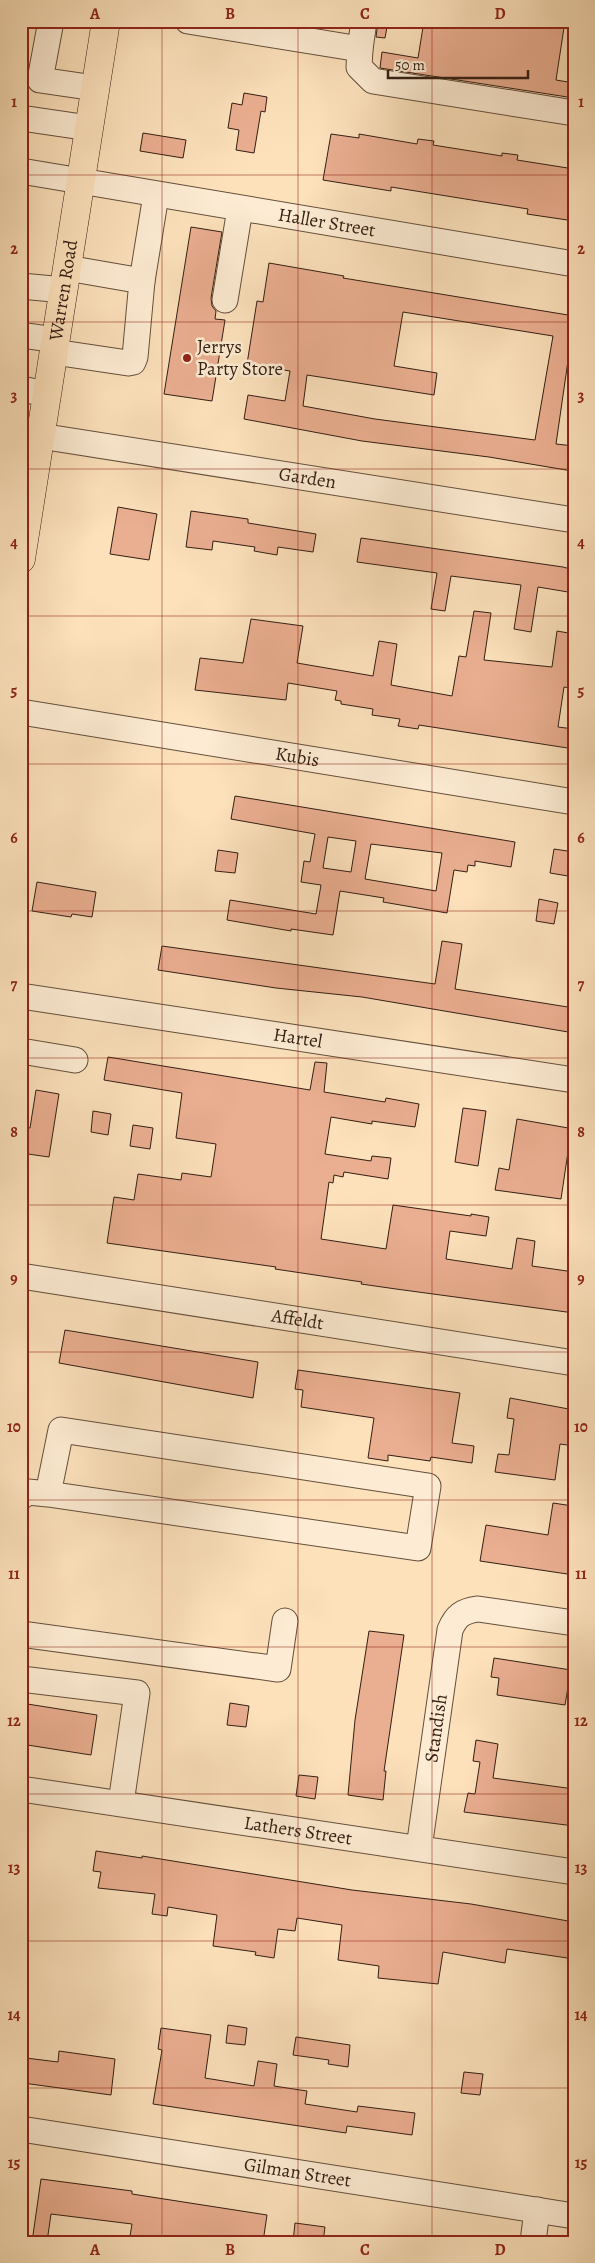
<svg xmlns="http://www.w3.org/2000/svg" width="595" height="2263" font-family="Alegreya,serif">
<style>
.building{fill:#eaae90;stroke:#331e12;fill-rule:evenodd}
.lines{fill:none;stroke-linecap:round;stroke-linejoin:round}
.minor-casing{stroke:#654f3c;stroke-width:27}
.major-casing{stroke:#331e12;stroke-width:29}
.minor{stroke:#fdecd3;stroke-width:25}
.major{stroke:#fce1bb;stroke-width:28}
.grid{fill:none;stroke:#8f2418;stroke-width:1;stroke-opacity:0.55}
.poi-dot{fill:#8f2418;stroke:#fdecd3;stroke-width:2}
.labels{text-anchor:middle;dominant-baseline:central;stroke-width:5;stroke-linejoin:round;paint-order:stroke}
.street-label{font-size:19px;fill:#331e12;stroke:#fdecd3}
.poi-label{font-size:19px;fill:#331e12;stroke:#fdecd3;text-anchor:start}
.neatline{fill:none;stroke:#8f2418;stroke-width:2}
.grid-label{font-size:16px;text-anchor:middle;font-weight:bold;fill:#8f2418}
</style>
<rect width="100%" height="100%" fill="#fce1bb"/>
<filter id="stains"><feTurbulence type="fractalNoise" baseFrequency=".004" numOctaves="4"/><feColorMatrix values="0 0 0 0 .2 0 0 0 0 .09 0 0 0 0 .02 0 0 0 .5 -.17"/></filter>
<radialGradient id="worn" r=".72"><stop offset=".6" stop-color="#630" stop-opacity="0"/><stop offset="1" stop-color="#630" stop-opacity=".3"/></radialGradient>
<path class="building" d="M378,21H388L385,38L376,37Z
M424,21H565L556,80L574,83V98L380,68L382,52L418,58Z
M244,93L267,97L265,112L261,111L254,153L236,150L239,130L228,128L232,103L242,105Z
M143,133L186,140L183,158L140,151Z
M331,134L359,138V134L417,144L418,139L434,141L433,145L502,156V153L518,155L517,160L574,169V221L527,214L528,209L453,197L391,187V191L323,180Z
M191,227L222,232L211,298L212,306L216,311L215,319L225,320L212,401L164,394Z
M269,263L344,276L343,278L574,316V341L571,340L556,444L574,446L572,471L489,457L362,441L244,419L248,395L285,401L290,371L247,364L257,301L263,302ZM403,312L553,336L535,440L375,419L303,406L307,375L434,395L437,373L394,366Z
M118,507L157,514L149,560L110,554Z
M191,511L248,519V523L316,534L313,552L278,547L277,555L254,551L255,547L213,541L212,550L186,547Z
M361,538L563,567L574,570V593L538,587L531,632L514,629L521,585L451,576L445,611L431,609L437,573L357,562Z
M474,611L491,613L484,660L552,667L557,631L574,634L570,668L574,669L570,688L564,687L558,727L574,729V749L419,725L418,729L398,726L400,719L372,715L373,709L341,704V701L335,700L337,691L288,683L286,700L195,690L200,658L243,663L251,619L303,626L297,663L373,676L379,641L397,644L391,685L452,696L459,656L466,657Z
M235,796L515,842L511,867L475,861V866L468,865L467,872L454,870L447,913L383,902L384,898L340,891L333,935L291,929V931L227,920L230,900L316,914L321,885L301,882L304,861L310,862L315,834L231,819ZM328,837L356,841L351,872L323,868ZM371,844L442,853L436,891L365,879Z
M554,849L574,852V877L550,873Z
M218,850L238,853L235,873L215,871Z
M37,882L96,892L92,917L72,914L71,917L32,911Z
M539,899L558,903L554,924L536,921Z
M442,941L462,944L455,989L574,1008V1033L362,997L276,988L158,970L162,946L435,984Z
M108,1057L310,1090L315,1062L327,1063L324,1092L385,1102L386,1098L419,1104L415,1127L372,1121V1124L331,1117L325,1154L371,1161L372,1156L391,1158L388,1179L344,1172L343,1177L334,1175L333,1183L329,1182L321,1239L386,1249L393,1205L471,1216V1214L489,1217L486,1236L450,1231L446,1259L512,1269L517,1238L535,1241L532,1266L574,1272V1313L396,1289L361,1284L362,1282L275,1269L276,1267L107,1243L114,1197L134,1200L138,1174L181,1180L182,1173L211,1177L216,1144L176,1138L182,1093L104,1080Z
M36,1090L59,1094L49,1157L21,1153V1127L30,1128Z
M463,1108L486,1111L478,1166L455,1162Z
M93,1111L111,1114L108,1135L91,1132Z
M517,1119L574,1129V1153L568,1152L561,1199L495,1190L499,1168L509,1170Z
M133,1125L153,1128L150,1149L130,1146Z
M65,1330L258,1362L253,1398L59,1363Z
M298,1370L460,1393L452,1443L474,1446L472,1463L431,1457L430,1461L388,1455V1461L368,1458L374,1418L301,1407L303,1390L295,1389Z
M510,1398L574,1410V1446L560,1444L555,1480L495,1472L498,1454L509,1455L514,1419L507,1418Z
M553,1503L573,1506L568,1539L574,1540V1575L480,1561L486,1525L548,1535Z
M369,1631L404,1635L384,1771H386L383,1800L348,1795L355,1720Z
M494,1658L571,1670L565,1705L497,1695L499,1678L491,1677Z
M21,1703L97,1715L91,1755L21,1744Z
M230,1703L249,1706L246,1727L227,1725Z
M476,1740L498,1744L493,1778L574,1789V1826L464,1812L468,1793L475,1794L480,1762L473,1761Z
M299,1775L318,1777L315,1799L296,1796Z
M96,1851L142,1858V1856L352,1890L471,1904L574,1922V1959L507,1949L505,1963L443,1952L438,1984L378,1978L379,1966L338,1960L342,1925L297,1918L295,1931L278,1929L274,1958L255,1955L256,1952L213,1946L217,1915L168,1907L167,1916L152,1914L155,1894L98,1888L101,1872L93,1871Z
M228,2025L247,2028L245,2045L226,2043Z
M161,2028L211,2035L205,2078L254,2086L258,2061L277,2064L274,2086L307,2091L305,2104L357,2112L358,2106L415,2113L412,2135L347,2126L346,2133L153,2104L162,2050L158,2049Z
M296,2037L350,2045L348,2067L328,2064L329,2060L293,2055Z
M59,2051L115,2059L111,2095L23,2083L26,2058L58,2062Z
M464,2072L483,2074L480,2095L461,2093Z
M41,2179L132,2191V2194L267,2215L263,2242H233L195,2236V2242H129L132,2224L51,2214L47,2242H32Z
M295,2223L325,2227L323,2242H293Z"/>
<g class="lines">
<defs>
<g id="minor">
<path d="M51,21L40,80L95,88"/>
<path d="M188,21L360,49L359,67L373,81L574,113"/>
<path d="M360,49L364,21"/>
<path d="M21,118L89,128"/>
<path id="s1" d="M21,171L574,264"/>
<path d="M142,281L156,195"/>
<path d="M21,286L64,290"/>
<path d="M225,300L240,209"/>
<path d="M21,335L56,340"/>
<path d="M54,352L128,363L133,362L135,357L142,281L67,268"/>
<path d="M21,389L47,394"/>
<path id="s2" d="M21,433L574,520"/>
<path id="s3" d="M21,712L574,802"/>
<path id="s4" d="M21,996L574,1080"/>
<path d="M21,1051L75,1060"/>
<path id="s5" d="M21,1276L574,1363"/>
<path d="M21,1497L28,1492L48,1494L418,1548L428,1486L61,1430L48,1494"/>
<path d="M21,1634L278,1669L285,1621"/>
<path d="M21,1679L137,1693L121,1803"/>
<path id="s6" d="M21,1789L574,1872"/>
<path id="s7" d="M419,1848L450,1630C456,1616 462,1611 478,1609L574,1623"/>
<path id="s8" d="M21,2129L574,2216"/>
<path d="M533,2242L537,2210"/>
</g>
<g id="major">
<path id="s9" d="M21,559L106,21"/>
</g>
</defs>
<use href="#minor" class="minor-casing"/>
<use href="#major" class="major-casing"/>
<use href="#minor" class="minor"/>
<use href="#major" class="major"/>
</g>
<path class="grid" d="M162,21V2242M298,21V2242M432,21V2242M21,175H574M21,322H574M21,469H574M21,616H574M21,764H574M21,911H574M21,1058H574M21,1205H574M21,1352H574M21,1500H574M21,1647H574M21,1794H574M21,1941H574M21,2088H574"/>
<circle class="poi-dot" cx="187" cy="358" r="5"/>
<g class="labels">
<g class="street-label">
<text stroke="none"><textPath href="#s1" startOffset="310">Haller Street</textPath></text>
<text stroke="none"><textPath href="#s9" startOffset="272">Warren Road</textPath></text>
<text stroke="none"><textPath href="#s2" startOffset="290">Garden</textPath></text>
<text stroke="none"><textPath href="#s3" startOffset="280">Kubis</textPath></text>
<text stroke="none"><textPath href="#s4" startOffset="280">Hartel</textPath></text>
<text stroke="none"><textPath href="#s5" startOffset="280">Affeldt</textPath></text>
<text stroke="none"><textPath href="#s7" startOffset="121">Standish</textPath></text>
<text stroke="none"><textPath href="#s6" startOffset="280">Lathers Street</textPath></text>
<text stroke="none"><textPath href="#s8" startOffset="280">Gilman Street</textPath></text>
</g>
<g class="poi-label">
<text x="197" y="347">Jerrys<tspan x="197" dy="22">Party Store</tspan></text>
</g>
</g>
<rect width="595" height="2263" fill="none" stroke="#fce1bb" stroke-width="55"/>
<path d="M388 70v8h140v-8" fill="none" stroke="#331e12" stroke-width="2.5"/>
<text x="395" y="70" font-size="15" fill="#331e12" stroke="#fdecd3" stroke-width="4" paint-order="stroke">50 m</text>
<rect x="28" y="28" width="540" height="2208" class="neatline"/>
<g class="grid-label">
<text x="95" y="19">A</text>
<text x="230" y="19">B</text>
<text x="365" y="19">C</text>
<text x="500" y="19">D</text>
<text x="14" y="107">1</text>
<text x="581" y="107">1</text>
<text x="14" y="254">2</text>
<text x="581" y="254">2</text>
<text x="14" y="401">3</text>
<text x="581" y="401">3</text>
<text x="14" y="548">4</text>
<text x="581" y="548">4</text>
<text x="14" y="696">5</text>
<text x="581" y="696">5</text>
<text x="14" y="843">6</text>
<text x="581" y="843">6</text>
<text x="14" y="990">7</text>
<text x="581" y="990">7</text>
<text x="14" y="1137">8</text>
<text x="581" y="1137">8</text>
<text x="14" y="1284">9</text>
<text x="581" y="1284">9</text>
<text x="14" y="1432">10</text>
<text x="581" y="1432">10</text>
<text x="14" y="1579">11</text>
<text x="581" y="1579">11</text>
<text x="14" y="1726">12</text>
<text x="581" y="1726">12</text>
<text x="14" y="1873">13</text>
<text x="581" y="1873">13</text>
<text x="14" y="2020">14</text>
<text x="581" y="2020">14</text>
<text x="14" y="2168">15</text>
<text x="581" y="2168">15</text>
<text x="95" y="2255">A</text>
<text x="230" y="2255">B</text>
<text x="365" y="2255">C</text>
<text x="500" y="2255">D</text>
</g>
<rect width="100%" height="100%" filter="url(#stains)"/>
<rect width="100%" height="100%" fill="url(#worn)"/>
</svg>
